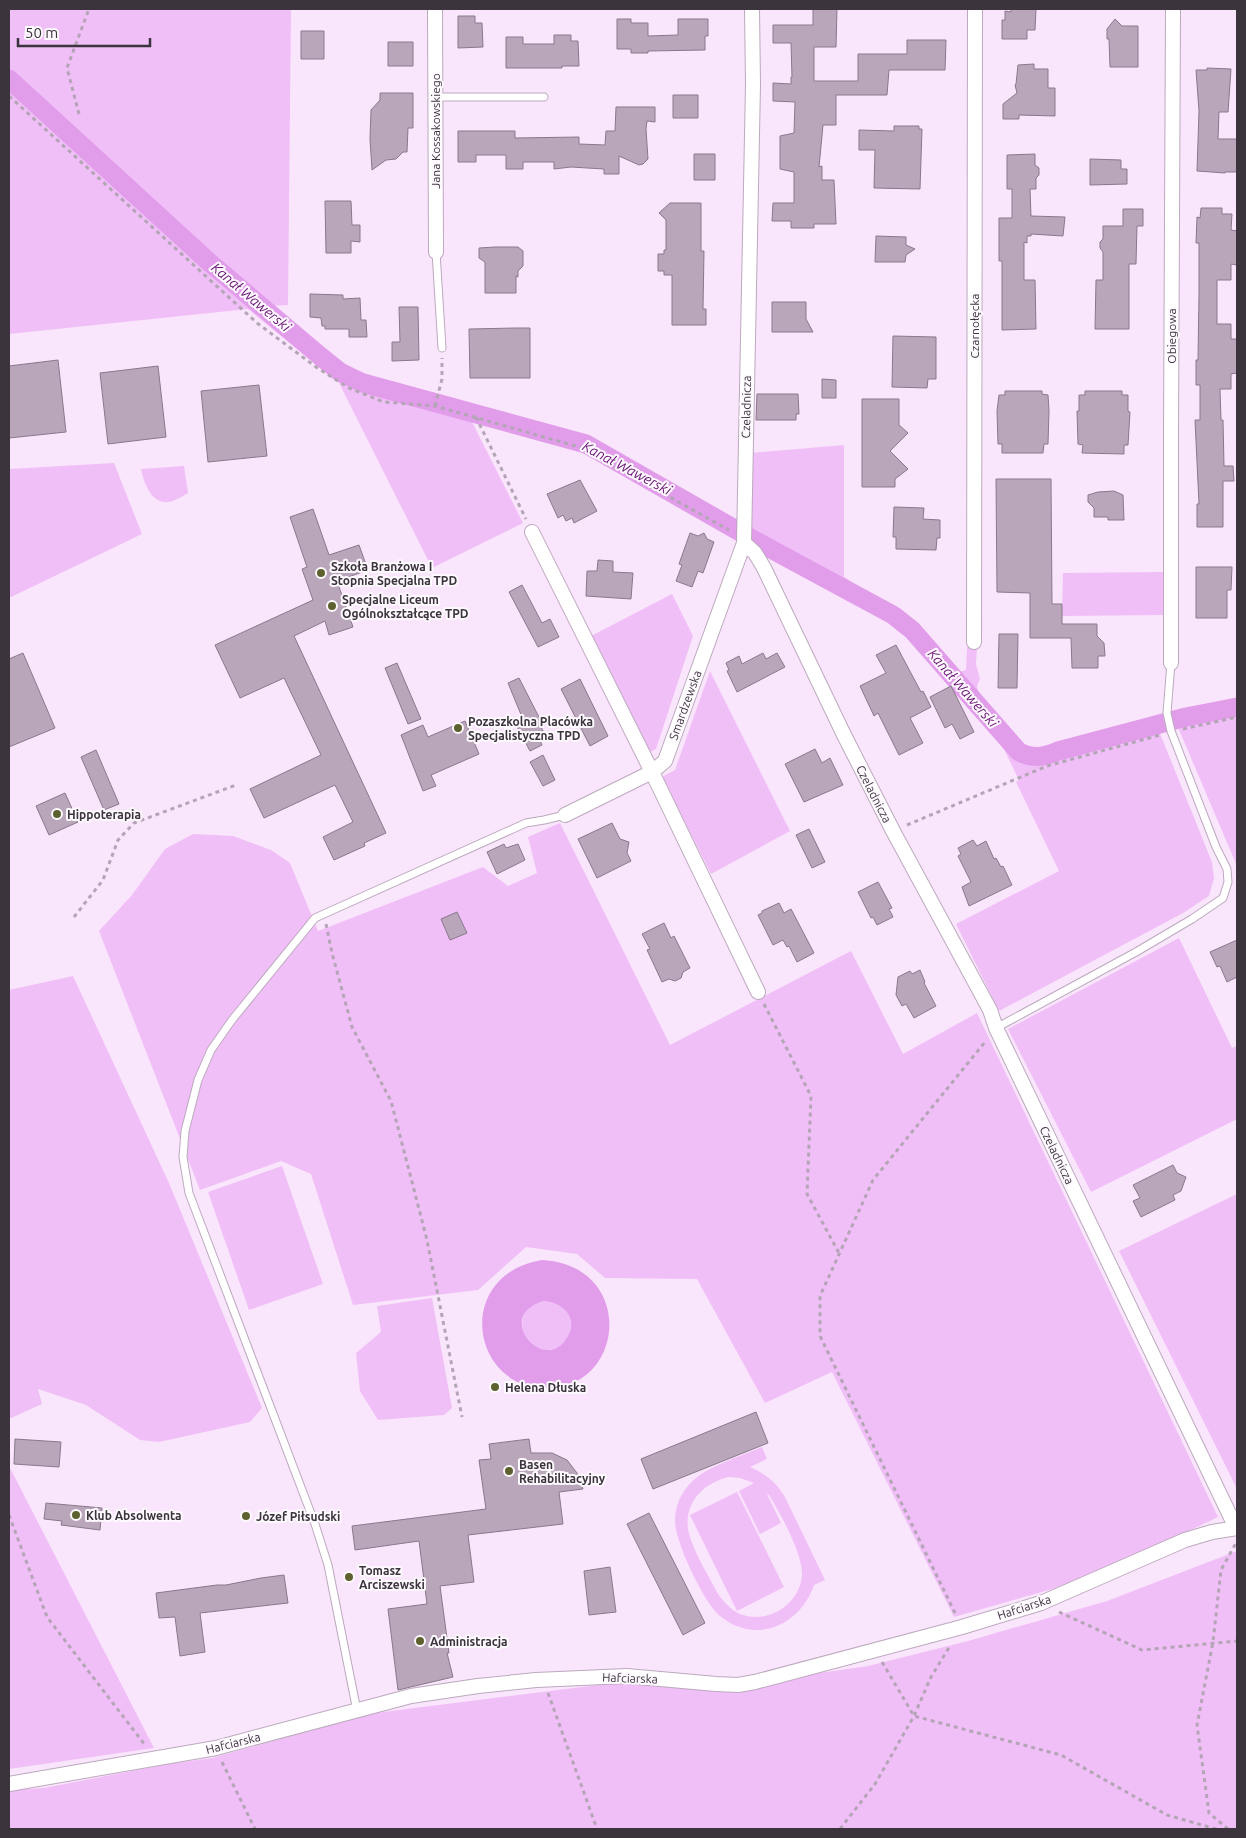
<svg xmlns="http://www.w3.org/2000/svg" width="1246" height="1838" font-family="Ubuntu,sans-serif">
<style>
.green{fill:#f1bff7;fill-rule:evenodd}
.water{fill:#e19cea;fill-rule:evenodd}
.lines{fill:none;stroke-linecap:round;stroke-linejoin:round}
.canal{stroke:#e19cea;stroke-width:19}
.building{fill:#b9a6bb;stroke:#89788b}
.service-casing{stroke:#bca9be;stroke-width:9}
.minor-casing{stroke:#bca9be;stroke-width:16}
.path{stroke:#b4a5b6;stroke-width:3;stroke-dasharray:4 4;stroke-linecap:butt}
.service{stroke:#fff;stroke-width:7}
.minor{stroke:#fff;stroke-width:14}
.poi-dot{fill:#5d612e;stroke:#fdf9fe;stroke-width:2}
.labels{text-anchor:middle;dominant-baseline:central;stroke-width:4;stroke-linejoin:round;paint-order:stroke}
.street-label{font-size:12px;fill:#3b343c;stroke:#fdf9fe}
.poi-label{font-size:12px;font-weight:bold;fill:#3b343c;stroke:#fdf9fe;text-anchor:start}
.water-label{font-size:14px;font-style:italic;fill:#671372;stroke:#fdf9fe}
</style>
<rect width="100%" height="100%" fill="#fae6fc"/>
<path class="green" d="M9,9H291L288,305L270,306L309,343L355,371L461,400L523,523L432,568L339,383L248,309L9,334Z
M474,405L580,435L586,439L593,440L735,520L731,533L578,449L483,422Z
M844,445V577L918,626L959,672L966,670L967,647H977L976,664L980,679L977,686L981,700L1028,749L1037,752L1054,748L1162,716L1165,728L1159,731L1212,862L1214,878L1209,896L1183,913L999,1011L956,924L1059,871L1016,782L1019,780L996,733L899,628L890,620L770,553L762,535L751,528L750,453Z
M114,463L142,534L9,598V469Z
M184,466L188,493C183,496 175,501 169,502C151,504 144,483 141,469Z
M1163,572V615L1062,616L1063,573Z
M672,594L693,636L656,749L650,752L591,636Z
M710,671L790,831L711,874L662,777L675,770Z
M1237,698V866L1177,725L1174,713Z
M560,823L670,1045L851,951L903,1054L977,1013L1218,1517L1151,1549L1056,1588L954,1617L832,1372L765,1403L697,1279L605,1278L577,1254L526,1247L478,1290L353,1305L311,1174L281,1161L200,1190L99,931L132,895L165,849L193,834L233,836L271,850L290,863L318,931L483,867L508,886L537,873L528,837Z
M1179,938L1232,1048L1237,1046V1119L1091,1192L1008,1029Z
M73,976L169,1183L262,1408L250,1422L159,1442L140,1440L86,1405L38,1389L42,1404L9,1419V990Z
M282,1166L323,1284L249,1310L208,1192Z
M1237,1194V1489L1119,1251Z
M432,1298L452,1408L444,1415L378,1420L360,1391L356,1353L381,1332L377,1306Z
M522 1325a25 25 0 1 1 50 0a25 25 0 1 1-50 0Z
M762,1447L767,1459L750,1467C766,1474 776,1482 785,1497L825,1580L814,1585C800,1626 755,1645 720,1616C704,1603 675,1542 675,1521C675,1508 680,1495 688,1486C703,1467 739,1457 762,1447ZM729,1477L740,1478L754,1483L739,1491L760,1534L781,1523L767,1494L769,1495C780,1513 803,1554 802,1575C800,1604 768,1625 740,1614C731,1610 724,1602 718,1594C709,1577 694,1552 689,1534C682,1505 702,1483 729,1477Z
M9,1466L154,1748L9,1769Z
M737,1492L784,1587L737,1611L690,1515Z
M1237,1551V1829H9V1790L44,1788L168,1764L212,1758L375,1713L630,1681L750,1683L868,1666L968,1641L1107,1601Z"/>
<path class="water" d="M542,1260C634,1265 627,1384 550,1388C471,1392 452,1275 542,1260ZM543,1301C561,1301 579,1317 568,1336C546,1377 492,1317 543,1301Z"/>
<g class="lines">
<path class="canal" d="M9,79L209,262L320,356L340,372L363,383L586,444L754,540L893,615L912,630L1019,752C1034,759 1044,757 1058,751L1186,717L1237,707"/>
</g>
<path class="building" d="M813,9H837L836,47H814V81H858V54H907V40H946L945,70H889L887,95H836V125H823L819,167L822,166V180H834L836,224H814V228H791V221H772L773,203H794V172L780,169V136L794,133L795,102L773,101V83L791,84V77H792L791,43H773V25H813Z
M1011,9H1036L1035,30H1027V39H1002V20H1005V11L1011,12Z
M458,16H475V23H482L483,47L458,48Z
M617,19H631V23H648V36L678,35V19H708V36H705V50L648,51V53H631V49H617Z
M1115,19L1122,26H1138V67H1110L1109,39H1107V29Z
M301,31H324V59H301Z
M554,35H571V41H578L579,66H562V68H506V37H523V44H554Z
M388,42H413V66H388Z
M1034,64V69H1048V88H1055V116L1019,115V119H1003V104L1017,93L1015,85L1016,84L1018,65Z
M1207,68L1231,69L1228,112H1219L1218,139H1237V172H1225V173L1197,171L1199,111L1196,70H1207Z
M380,93H413V128H408L407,152H403L396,159L386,160L372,170L370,139L371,110L380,100Z
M673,95H698V118H673Z
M616,107H655V122L647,121L646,129L648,159L643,164L639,165L619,156V174H604V169L571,167L554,169V162H523V169H506V155H476V162H458V131H515V138L579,137V144L605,145L606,131H615Z
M894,126H919V129H922L920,189L874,188L875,150H859V130L894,131Z
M694,154H715V180H694Z
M1035,154V165L1039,168V175L1036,178V189H1030L1031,216L1065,217L1063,236L1031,234V236H1027V243L1024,242V280H1035L1036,329L1002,330V261H999V218H1012V189H1007V155Z
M1090,159L1121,160V169H1127V184L1090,185Z
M325,201H351L352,225H360V242L351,241V253H326Z
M670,203H701V251H704L703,309H706V325H672V275H664V271H658V254H664V250H666V220L659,213Z
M1201,208H1222V214H1232L1231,230L1237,231V265L1231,264V280H1217V324H1231V339H1237V373L1231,374V389H1220L1221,420H1223L1224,466H1233L1234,481H1223V527H1197V504H1199L1195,420H1200V385H1196V360H1198L1199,294V243H1196L1197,217L1200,218Z
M1123,209H1143V226H1137L1136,264H1129V329H1095L1096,280H1103V252L1100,248V242L1103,239V226H1123Z
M876,236L906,237V245L915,249L906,255L905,262H875Z
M495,247H518L523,251V266L518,271V277L516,276V293H485V262L479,258V248Z
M310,294L343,295V299L360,298L361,320H366L367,337H349V329H325V326H322L321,318L310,317Z
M772,302H806V319L813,332H772Z
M399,307H418L419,360L392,361V342H400Z
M516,328H530V378H470L469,329Z
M893,336L936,337V379H928L927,388L892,387Z
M58,360L66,432L9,438V366Z
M158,366L166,437L108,444L100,373Z
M822,379L836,380V398H822Z
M259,385L267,456L208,462L201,391Z
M1005,391H1042V394L1048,395L1049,411L1048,444H1044L1043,453H1002V444H998L997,411L999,395H1005Z
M1085,391H1122V395H1128V411L1130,412L1128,445H1124V454L1082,453L1083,445L1078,444L1077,411H1079V395H1085Z
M757,394H798L799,414H796V420H756Z
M862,399H899V425L908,433L890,451L908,469L895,479V487H862Z
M996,479H1051L1052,604H1062V624H1097V636L1104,643L1105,656H1098V668H1072L1071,638H1030V593L997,592Z
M580,480L597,511L574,523L572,518L566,521L563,515L558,518L547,494Z
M1114,491L1123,495L1124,520H1108V517H1094V508L1088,502V495L1098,492Z
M894,507L924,508L923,519L940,520V538H937L936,550L896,549V537H893Z
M313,509L329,555L359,545L368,570L337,581L353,627L329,635L325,621L294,636L386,833L364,843L365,846L334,860L323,837L353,822L335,785L264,818L250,789L321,755L284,678L240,698L215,645L313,600L302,569L307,567L290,517Z
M690,533L698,536L704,533L707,539L714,542L703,573L698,571L692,587L676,581L682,565L679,564Z
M598,560L613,561V572L633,573L631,599L586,596L587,571H597Z
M1196,567H1232L1231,590H1227V618H1196Z
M522,585L542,623L550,619L559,637L538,647L509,592Z
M999,634H1018L1017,688H998Z
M896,645L921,692L923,691L931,707L910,718L923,743L899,755L878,713L874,716L860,686L886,673L876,655Z
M23,653L55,728L9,747V659Z
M763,653L766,659L777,653L785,667L737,692L727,671L729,670L726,663L739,656L742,664Z
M397,663L421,719L408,724L385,668Z
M519,678L541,721L539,722L543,731L537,734L542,745L530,751L514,721L522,717L508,683Z
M580,679L608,736L590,746L561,689Z
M951,686L974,732L960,739L952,724L945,728L930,697Z
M465,721L479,754L431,775L436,786L423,791L401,735L423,725L428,737Z
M815,749L822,763L830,758L843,785L804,802L785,764Z
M96,750L119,804L104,810L81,757Z
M543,755L555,780L543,786L530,762Z
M65,793L78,822L49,835L36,806Z
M612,823L620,839L629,842L627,853L631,861L597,878L578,839Z
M809,829L825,862L812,868L796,835Z
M973,840L977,846L986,841L994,859L996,858L1001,867L1003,866L1012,885L969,906L962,887L971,882L958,856L961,854L958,848Z
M504,844L506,848L518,844L525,860L497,874L487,852Z
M878,882L892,908L889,909L893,917L877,925L873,917L871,918L858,892Z
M779,903L784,913L791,909L814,953L797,962L789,946L787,947L783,940L773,945L758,915L762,913V911Z
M457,912L467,933L450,940L441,919Z
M664,923L671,938L674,936L690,968L683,972L681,978L675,981L669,979L662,982L647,950L650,949L642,934Z
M1237,940V977L1227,982L1220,966L1217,967L1210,952Z
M920,970L925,982L924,983L936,1006L914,1018L906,1004L902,1006L896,995L898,977L910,971L912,974Z
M1173,1165L1177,1173L1186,1177L1181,1191L1173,1195L1175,1200L1141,1217L1133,1201L1140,1198L1133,1185Z
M756,1412L768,1443L653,1489L641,1459Z
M15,1439L61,1442L59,1467L14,1464Z
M529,1439L531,1453H552L567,1460L577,1473L583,1489L559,1492L563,1524L468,1535L474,1582L440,1586L449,1653H447L453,1677L398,1690L388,1609L427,1604L419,1541L355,1550L352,1526L486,1509L479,1460L491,1459L489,1444Z
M46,1503L102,1508L100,1530L61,1525L62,1521L44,1519Z
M649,1513L705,1623L683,1635L627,1524Z
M610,1567L616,1612L589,1615L584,1571Z
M284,1575L288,1603L200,1613L205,1652L180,1656L175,1617L159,1618L156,1593L217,1585H226L261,1578Z"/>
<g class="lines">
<defs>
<path id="service" d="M435,97H544
M436,252L442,348
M996,1028L1136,952L1192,919L1223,898L1228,882L1227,869L1216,847L1171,731L1167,713L1171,663
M357,1711L328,1565L315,1524L189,1193L183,1157L185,1131L198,1080L211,1050L232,1020L315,918L526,823L544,820L565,815"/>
<path id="minor" d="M435,9L436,252
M752,9L753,84L744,543L755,553L764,568L844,735L893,831L990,1010L996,1028L1236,1528
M532,532L652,772L758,992
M974,642L975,9
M1171,663V432L1173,9
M565,815L652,772L665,761L744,543
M9,1784L216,1748L411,1696L478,1686L536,1680L627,1676L716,1684L738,1685L755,1682L962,1627L1041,1603L1185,1540L1212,1532L1237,1528"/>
</defs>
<use href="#service" class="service-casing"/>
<use href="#minor" class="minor-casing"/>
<path class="path" d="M9,96L257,323L316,367L349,388L384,402L435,406L579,447L729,530
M79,114L67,68L89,9
M435,406L442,379V358
M476,417L526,519
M1183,729L1237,717
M907,825L1047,766L1160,735
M74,917L103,880L118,840L134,823L236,785
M326,924L332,953L352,1027L391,1101L427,1240L462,1417
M764,1004L811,1096L807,1194L839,1253
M9,1515L47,1617L145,1745
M1059,1612L1142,1650L1237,1641
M955,1613L820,1336V1296L873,1180L985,1042
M882,1662L914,1716L1061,1755L1167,1815L1216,1829
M548,1693L597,1829
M222,1762L255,1829
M840,1829L875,1784L914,1716L931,1677L950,1646
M1228,1829L1209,1813L1197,1725L1213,1642L1221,1570L1236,1543"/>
<use href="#service" class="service"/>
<use href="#minor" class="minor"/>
</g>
<g class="poi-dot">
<circle cx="321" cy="573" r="5"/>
<circle cx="332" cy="606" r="5"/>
<circle cx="458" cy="728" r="5"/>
<circle cx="57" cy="814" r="5"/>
<circle cx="495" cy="1387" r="5"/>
<circle cx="509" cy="1471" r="5"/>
<circle cx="76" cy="1515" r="5"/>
<circle cx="246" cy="1516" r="5"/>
<circle cx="349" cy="1577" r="5"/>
<circle cx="420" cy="1641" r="5"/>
</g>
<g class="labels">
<g class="street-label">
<text transform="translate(435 131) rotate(-90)">Jana Kossakowskiego</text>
<text transform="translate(974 326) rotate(-90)">Czarnołęcka</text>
<text transform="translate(1171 336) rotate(-90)">Obiegowa</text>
<text transform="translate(746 407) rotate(-89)">Czeladnicza</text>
<text transform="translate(685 705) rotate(-70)">Smardzewska</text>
<text transform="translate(874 794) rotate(63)">Czeladnicza</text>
<text transform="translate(1057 1155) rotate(64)">Czeladnicza</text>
<text transform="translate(1024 1607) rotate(-18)">Hafciarska</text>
<text transform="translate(630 1678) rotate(2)">Hafciarska</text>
<text transform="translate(233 1743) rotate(-14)">Hafciarska</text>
</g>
<g class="poi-label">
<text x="331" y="566">Szkoła Branżowa I<tspan x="331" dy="14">Stopnia Specjalna TPD</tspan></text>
<text x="342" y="599">Specjalne Liceum<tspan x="342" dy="14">Ogólnokształcące TPD</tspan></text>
<text x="468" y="721">Pozaszkolna Placówka<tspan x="468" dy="14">Specjalistyczna TPD</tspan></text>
<text x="67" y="814">Hippoterapia</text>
<text x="505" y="1387">Helena Dłuska</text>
<text x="519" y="1464">Basen<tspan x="519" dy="14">Rehabilitacyjny</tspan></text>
<text x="86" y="1515">Klub Absolwenta</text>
<text x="256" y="1516">Józef Piłsudski</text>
<text x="359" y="1570">Tomasz<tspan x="359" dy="14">Arciszewski</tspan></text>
<text x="430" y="1641">Administracja</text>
</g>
<g class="water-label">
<text transform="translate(251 297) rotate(40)">Kanał Wawerski</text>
<text transform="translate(627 468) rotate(28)">Kanał Wawerski</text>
<text transform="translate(963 688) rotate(49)">Kanał Wawerski</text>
</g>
</g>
<rect width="1246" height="1838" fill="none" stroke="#3b343c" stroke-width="20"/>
<path d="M18 38v8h132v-8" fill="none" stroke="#3b343c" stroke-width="2.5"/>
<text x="25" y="38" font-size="15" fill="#3b343c" stroke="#fdf9fe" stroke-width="4" paint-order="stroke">50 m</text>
</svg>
